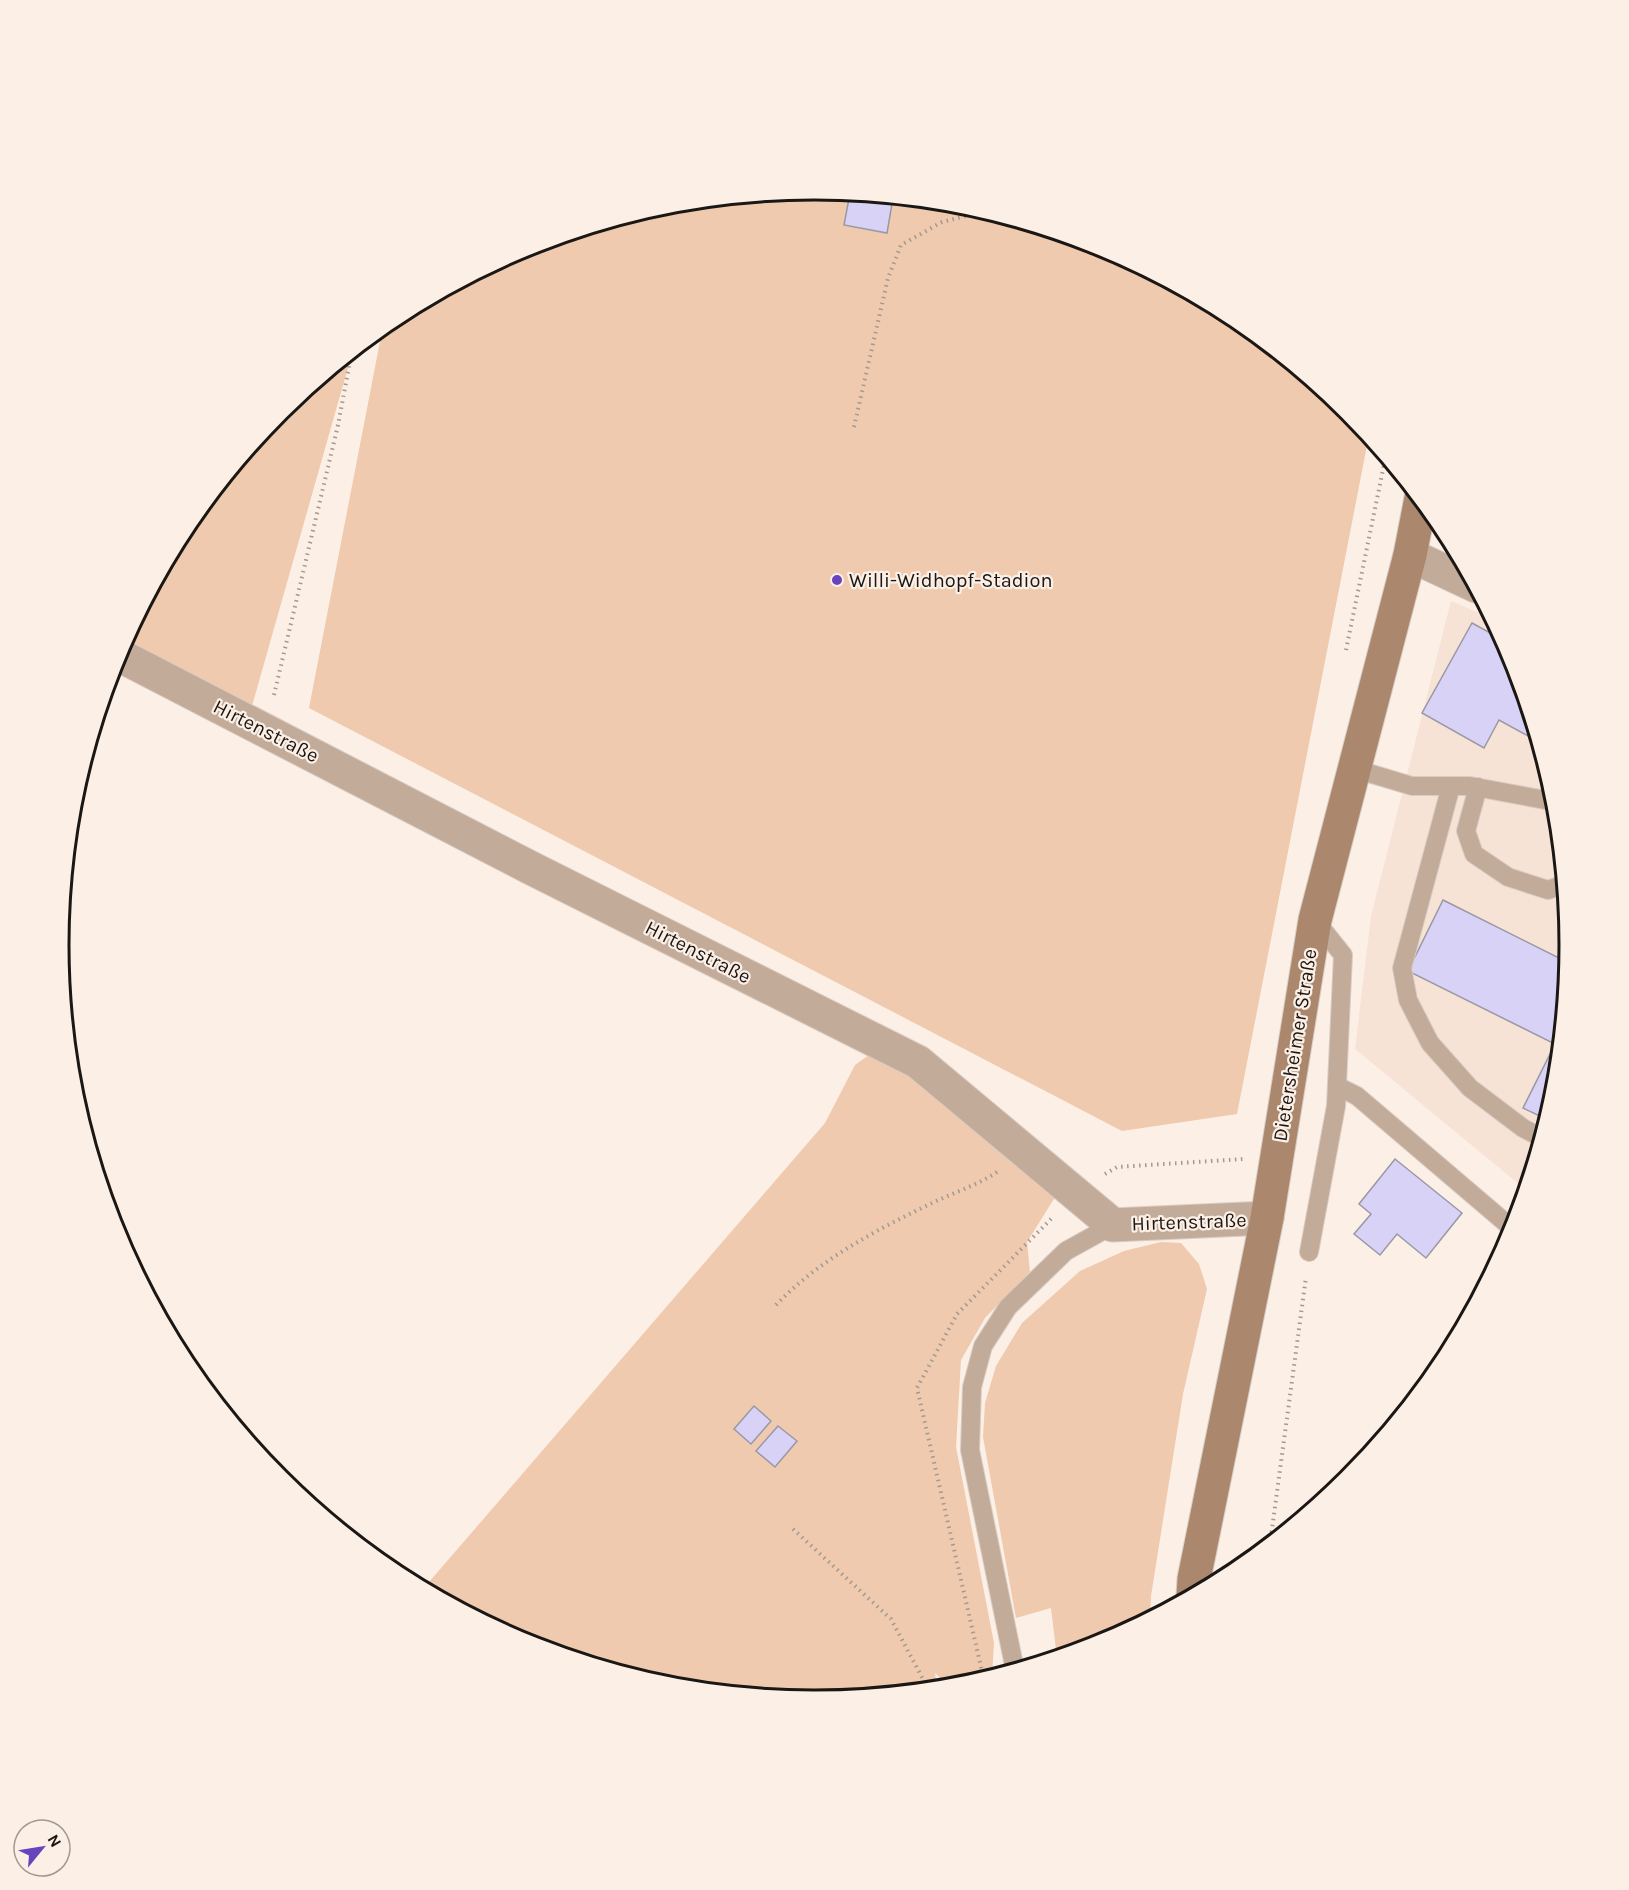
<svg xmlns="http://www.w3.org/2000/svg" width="1629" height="1890" font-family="Karla,sans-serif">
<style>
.built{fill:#f7e3d5}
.green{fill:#efcaae}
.building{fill:#d8d2f7;stroke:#9998a5;stroke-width:1.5}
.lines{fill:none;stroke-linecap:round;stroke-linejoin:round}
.lane-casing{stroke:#d8ccc4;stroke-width:20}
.street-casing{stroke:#d8ccc4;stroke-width:35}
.secondary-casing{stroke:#d8ccc4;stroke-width:35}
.path{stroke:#a29992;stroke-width:4;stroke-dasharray:1.5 4.5;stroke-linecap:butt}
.lane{stroke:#c3ab99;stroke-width:18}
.street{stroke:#c3ab99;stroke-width:33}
.secondary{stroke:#ab886d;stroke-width:33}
.poi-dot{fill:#6844bc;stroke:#fcefe6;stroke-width:2}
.labels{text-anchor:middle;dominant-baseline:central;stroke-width:4.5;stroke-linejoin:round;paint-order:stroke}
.poi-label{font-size:20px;fill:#1b1714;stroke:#fcefe6;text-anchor:start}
.street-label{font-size:20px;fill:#1b1714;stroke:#fcefe6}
.rim{fill:none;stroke:#1b1714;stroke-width:3}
</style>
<rect width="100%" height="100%" fill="#fcefe6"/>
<path class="built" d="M1451,601L1493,619L1513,656L1556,798L1570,945L1556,1093L1526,1190L1355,1049L1371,916Z"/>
<path class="green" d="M815,189L962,204L1104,247L1235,317L1349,411L1369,435L1237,1114L1122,1131L309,708L383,326L395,316L526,246L667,203Z
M346,356L351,357L250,713L122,645L186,525L280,410Z
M873,1052L884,1054L1057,1194L1027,1242L1030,1272L985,1318L961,1360L956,1447L994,1643L992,1677L962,1687L951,1688L935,1673L937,1689L814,1701L667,1686L525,1643L423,1589L825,1123L855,1065Z
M1161,1242L1181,1243L1199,1264L1207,1289L1183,1394L1151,1596L1150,1619L1103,1644L1057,1658L1051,1608L1016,1618L983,1437L985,1403L996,1366L1022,1323L1080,1271L1124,1251Z"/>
<path class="building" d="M850,193L893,198L887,233L844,225Z
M1472,623L1505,641L1513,656L1539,742L1499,720L1484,748L1422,713Z
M1443,900L1569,963L1556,1093L1548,1120L1523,1108L1555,1044L1408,971Z
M1395,1159L1462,1213L1426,1258L1397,1234L1380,1255L1354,1234L1371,1214L1359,1204Z
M754,1406L771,1421L751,1444L734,1429Z
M778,1426L797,1441L775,1467L756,1451Z"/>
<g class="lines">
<defs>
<path id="lane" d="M1355,769L1412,786H1470L1556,802
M1451,786L1402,968L1408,1000L1430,1043L1470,1088L1523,1128L1542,1138
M1478,787L1466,831L1474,854L1508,877L1548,890L1565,884
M1337,1086L1357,1096L1514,1230
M1309,1252L1336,1106L1343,955L1315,920
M1015,1670L970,1450L972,1387L983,1346L1008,1307L1066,1251L1113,1225"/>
<path id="street" d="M1410,555L1476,586
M117,654L531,868L918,1062L1113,1225L1267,1218"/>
<path id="secondary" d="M1193,1596L1194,1579L1267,1218L1315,920L1410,555L1421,498"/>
</defs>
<use href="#lane" class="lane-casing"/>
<use href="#street" class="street-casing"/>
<use href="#secondary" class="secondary-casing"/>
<path class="path" d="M854,427L888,278L901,245L942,222L986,211
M1346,650L1386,455
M274,695L338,425L352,351
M1105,1174L1117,1167L1243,1159
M776,1305C819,1260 874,1231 930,1204C952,1193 976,1186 997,1172
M793,1529L891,1619L925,1683L933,1689
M1270,1544L1306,1277
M984,1680L917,1388L957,1314L1052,1218"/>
<use href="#lane" class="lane"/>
<use href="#street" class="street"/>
<use href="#secondary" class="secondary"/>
</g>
<circle class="poi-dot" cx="837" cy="580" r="6"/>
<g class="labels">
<g class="poi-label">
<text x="849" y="580">Willi-Widhopf-Stadion</text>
</g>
<g class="street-label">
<text transform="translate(266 731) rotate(27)">Hirtenstraße</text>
<text transform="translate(698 952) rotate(27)">Hirtenstraße</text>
<text transform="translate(1295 1045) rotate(-81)">Dietersheimer Straße</text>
<text transform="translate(1189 1222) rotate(-2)">Hirtenstraße</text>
</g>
</g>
<path d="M0 0H1629V1890H0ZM69 945a745 745 0 1 1 1490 0a745 745 0 1 1-1490 0Z" fill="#fcefe6" fill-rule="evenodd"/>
<path class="rim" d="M69 945a745 745 0 1 1 1490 0a745 745 0 1 1-1490 0Z"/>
<g transform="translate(42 1848) rotate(60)"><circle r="28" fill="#fcefe6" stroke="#a29992" stroke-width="1.5"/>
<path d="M0-4.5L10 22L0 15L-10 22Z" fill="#6844bc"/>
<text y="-9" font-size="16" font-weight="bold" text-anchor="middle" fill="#1b1714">N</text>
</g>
</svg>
